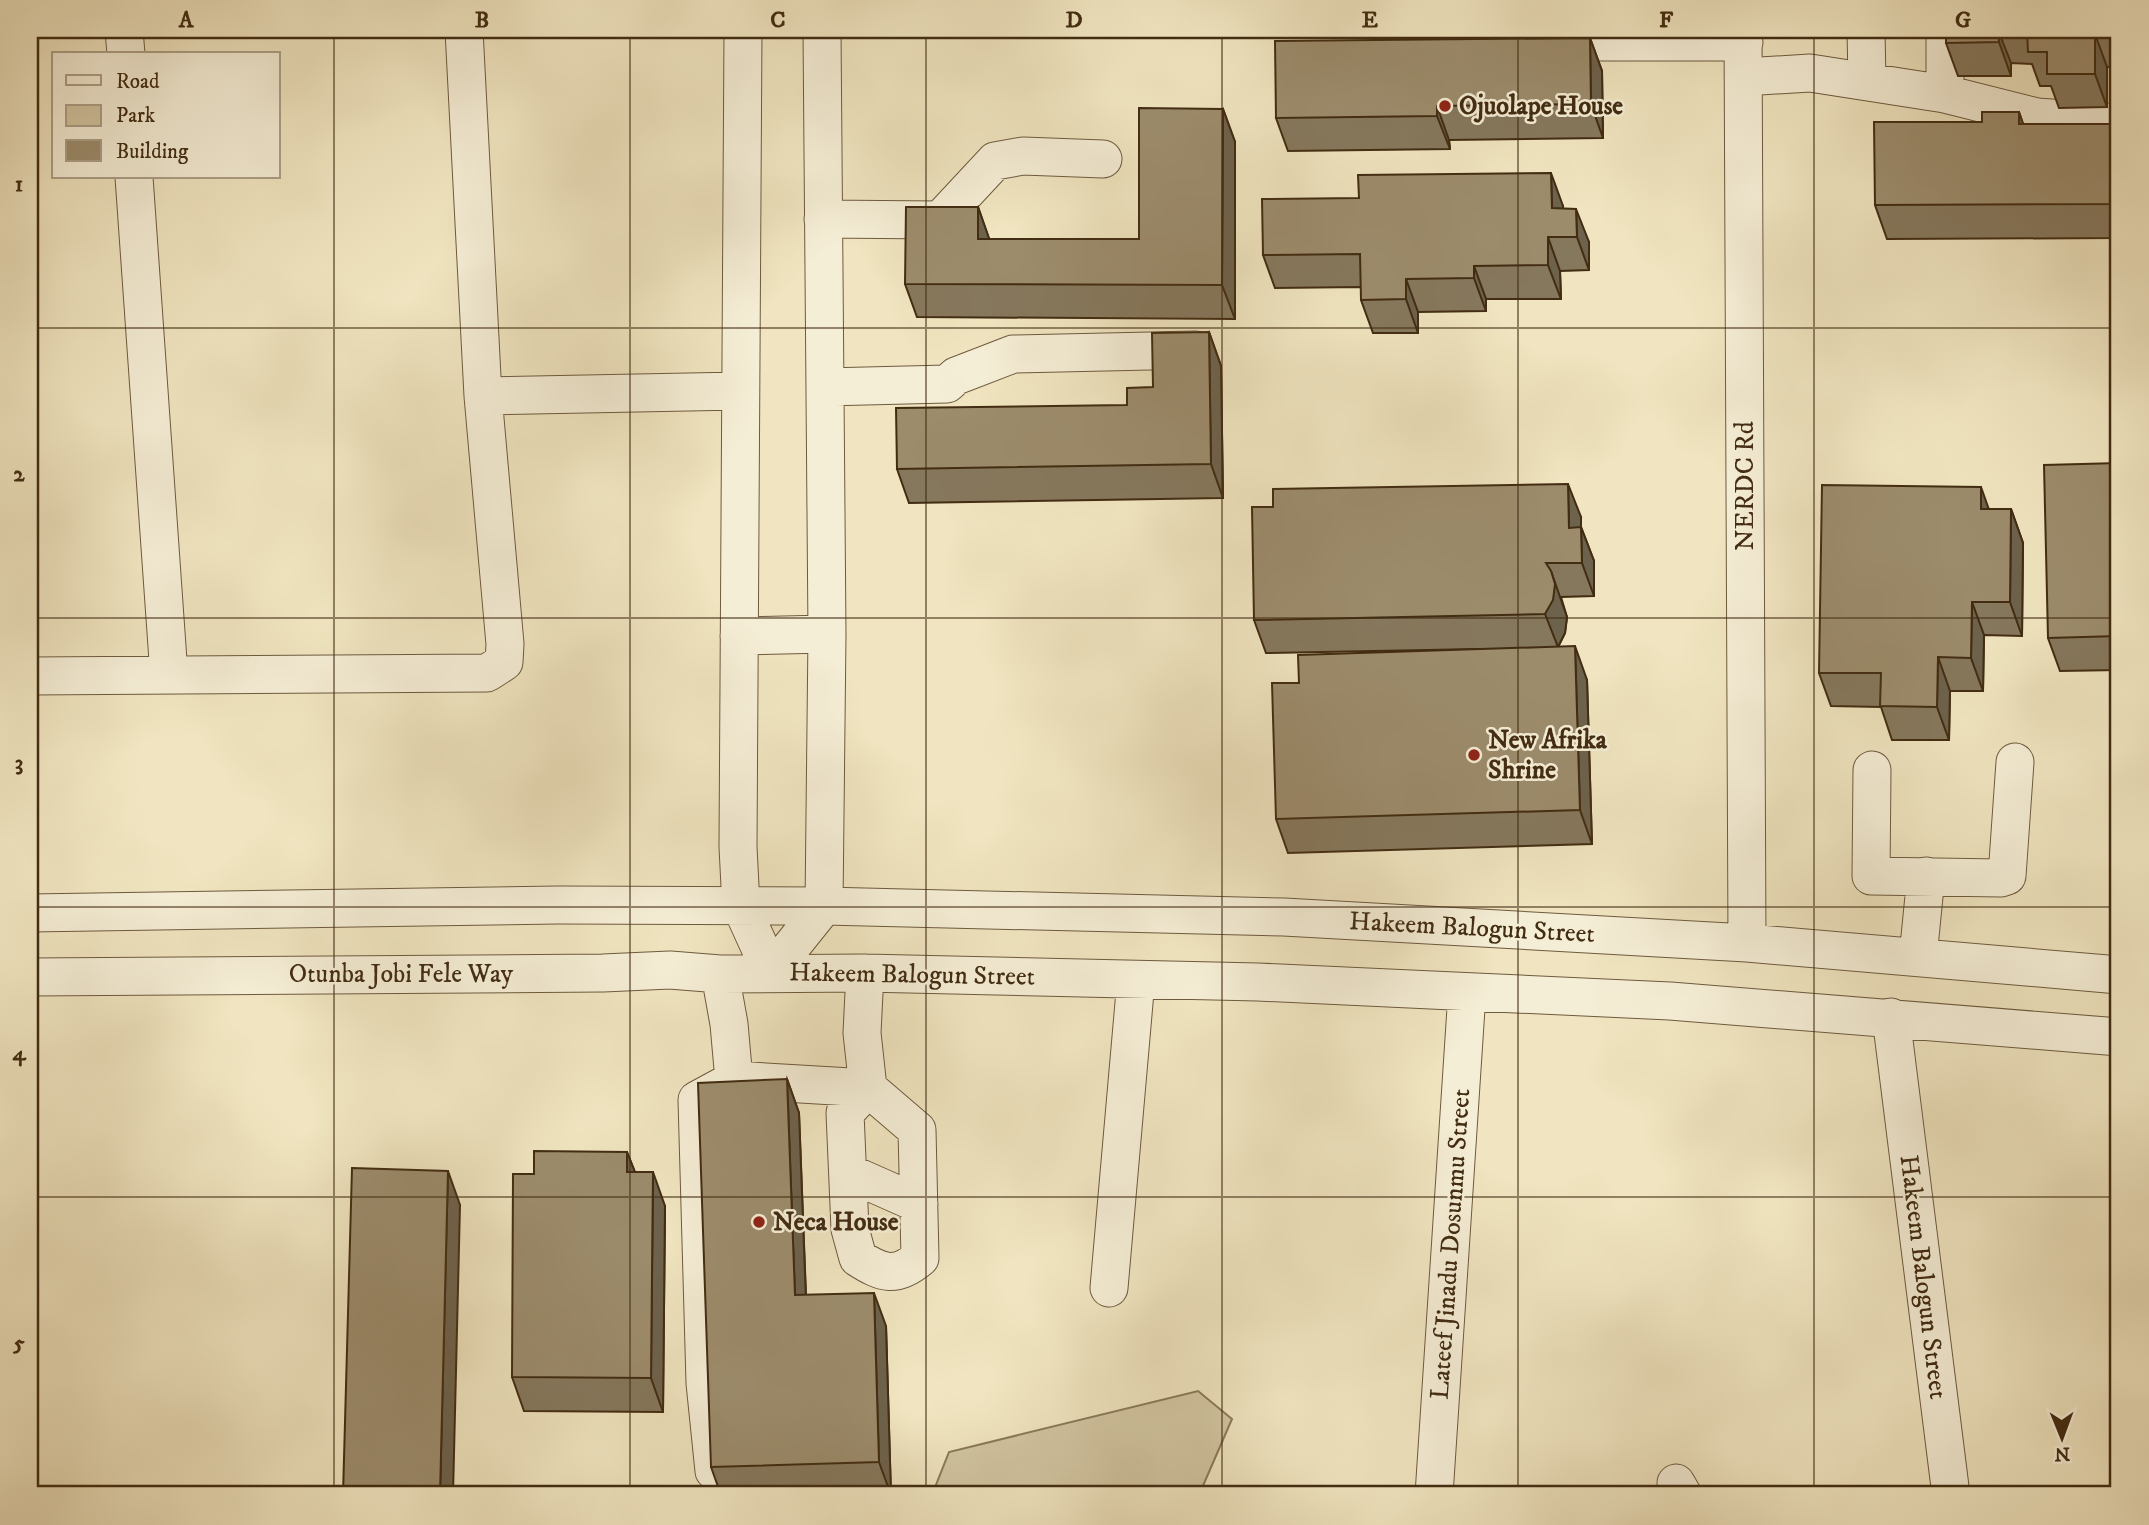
<svg xmlns="http://www.w3.org/2000/svg" width="2149" height="1525" font-family="'IM FELL DW Pica',serif">
<style>
.green{fill:#d2c6a2;stroke:#8a795a;stroke-width:2}
.lines{fill:none;stroke-linecap:round;stroke-linejoin:round}
.minor-casing{stroke:#6e5a3e;stroke-width:39}
.minor{stroke:#f5eed6;stroke-width:37}
.wall{fill:#86785d;stroke:#422c12;stroke-width:2}
.shaded-wall{fill:#6d624c;stroke:#422c12;stroke-width:2}
.building{fill:#9c8c6c;stroke:#422c12;stroke-width:2}
.grid{fill:none;stroke:#422c12;stroke-width:2;stroke-opacity:0.55}
.poi-dot{fill:#8f2418;stroke:#f5eed6;stroke-width:2.5}
.labels{text-anchor:middle;dominant-baseline:central;stroke-width:5;stroke-linejoin:round;paint-order:stroke}
.poi-label{font-size:26px;font-weight:bold;fill:#422c12;stroke:#f5eed6;text-anchor:start}
.street-label{font-size:26px;fill:#422c12;stroke:#f5eed6}
.neatline{fill:none;stroke:#422c12;stroke-width:2.5}
.grid-label{font-size:23px;text-anchor:middle;font-weight:bold;fill:#422c12}
</style>
<rect width="100%" height="100%" fill="#f0e5c0"/>
<filter id="stains"><feTurbulence type="fractalNoise" baseFrequency=".00286" numOctaves="4"/><feColorMatrix values="0 0 0 0 .2 0 0 0 0 .09 0 0 0 0 .02 0 0 0 .5 -.17"/></filter>
<radialGradient id="worn" r=".72"><stop offset=".6" stop-color="#630" stop-opacity="0"/><stop offset="1" stop-color="#630" stop-opacity=".3"/></radialGradient>
<path class="green" d="M1198,1391L1232,1419L1199,1495H932L949,1452Z"/>
<g class="lines">
<defs>
<path id="minor" d="M124,30L126,54
M743,30L738,847L741,906L771,972
M1743,30L1747,943
M1866,30L1867,81
M1542,42H1744
M1744,77L1810,73L1945,94L2037,117L2119,123
M1945,94V30
M134,177L169,675
M823,219L940,220L995,161L1023,156L1103,159
M825,387L947,384L956,376L1013,354L1195,350
M483,396L740,391
M739,636L827,634
M30,676L487,673L504,662L505,644L483,396L464,30
M1872,770L1871,876L2001,878L2007,876L2015,762
M30,913L558,905L824,906L1284,917L1747,943L2119,975
M1918,957L1926,876
M771,972L824,906L827,634L822,30
M30,977L603,973L670,970L720,974L865,973L1258,982L1670,1001L2119,1037
M1891,1017L1951,1495
M734,1080L868,1088L845,1113L850,1229L858,1258C883,1274 896,1278 920,1258L917,1130L868,1088L862,1033L865,973
M849,1173L919,1204
M1109,1288L1136,980
M714,1471L705,1383L697,1100L734,1080L729,1024L720,974
M1676,1483L1683,1495
M1434,1495L1467,993"/>
</defs>
<use href="#minor" class="minor-casing"/>
<use href="#minor" class="minor"/>
</g>
<path class="wall" d="M1946,30H2119V67H2107V107L2059,108L2051,86H2040L2032,64L2011,63V76H1958L1946,43Z
M1590,38L1602,71L1603,138L1449,140L1450,149L1288,151L1276,118Z
M1223,109L1235,142V319L917,317L905,284L978,207L989,239H1139Z
M2019,112L2023,124H2119V238L1887,239L1875,205L1982,122Z
M1563,206V208L1589,242V270L1560,271L1561,299H1486V311L1418,312V333H1373L1361,300V287L1275,288L1263,255Z
M1209,332L1221,366L1223,498L909,503L897,469L1127,405L1153,387Z
M2119,463V670L2060,671L2048,638Z
M1989,509H2011L2023,543L2022,636L1984,635L1983,691H1950L1949,740H1892L1881,707L1831,706L1819,673Z
M1581,517V527L1594,561V596L1561,597L1567,617L1565,633L1558,647L1587,680L1592,844L1288,853L1276,819L1299,683L1479,649L1266,653L1254,620Z
M787,1079L799,1113L806,1295L886,1326L891,1495H721L711,1467Z
M627,1152L635,1172L665,1206L663,1412L524,1411L512,1377L534,1174Z"/>
<path class="shaded-wall" d="M1998,30L2011,63V76L1999,42Z
M2095,34L2107,67V107L2095,74Z
M1590,38L1602,71L1603,138L1591,104Z
M1437,106L1449,140L1450,149L1437,116Z
M1223,109L1235,142V319L1222,285Z
M2019,112L2031,146L2019,124Z
M1551,173L1563,206L1564,237L1552,208Z
M978,207L990,241L978,239Z
M1576,209L1589,242V270L1577,237Z
M1548,237L1560,271L1561,299L1548,265Z
M1474,266L1486,299V311L1474,278Z
M1406,279L1418,312V333L1406,299Z
M1209,332L1221,366L1223,498L1211,464Z
M1568,484L1581,517V561L1569,528Z
M1981,487L1993,521L1981,509Z
M2011,509L2023,543L2022,636L2010,602Z
M1581,527L1594,561V596L1582,563Z
M1551,571L1567,617L1565,633L1558,647L1545,614Z
M1972,602L1984,635L1983,691L1971,658Z
M1575,646L1587,680L1592,844L1580,810Z
M1938,657L1950,691L1949,740L1937,707Z
M787,1079L799,1113L807,1328L795,1295Z
M627,1152L640,1185L627,1172Z
M448,1171L460,1205L453,1495H440Z
M653,1172L665,1206L663,1412L651,1378Z
M874,1293L886,1326L891,1495L879,1462Z"/>
<path class="building" d="M1946,30H2118V33L2095,34V74H2047V52H2028L2027,30H1998L1999,42L1946,43Z
M1590,38L1591,104L1437,106V116L1276,118L1275,41Z
M1139,108L1223,109L1222,285L905,284L906,207H978V239H1139Z
M1982,112H2019V124H2119V204L1875,205L1874,122H1982Z
M1551,173L1552,208L1576,209L1577,237H1548V265L1474,266V278L1406,279V299L1361,300L1360,254L1263,255L1262,199L1359,198L1358,175Z
M1209,332L1211,464L897,469L896,408L1127,405V388L1153,387L1152,333Z
M2119,463V636L2048,638L2044,465Z
M1568,484L1569,528L1581,527L1582,563H1546L1551,571L1555,584L1553,600L1545,614L1254,620L1252,507H1273V489Z
M1822,485L1981,487V509H2011L2010,602H1972L1971,658L1938,657L1937,707L1880,706L1881,673H1819Z
M1575,646L1580,810L1276,819L1272,683H1299L1298,655Z
M787,1079L795,1295L874,1293L879,1462L711,1467L698,1083Z
M534,1151L627,1152V1172H653L651,1378L512,1377L513,1174H534Z
M352,1168L448,1171L440,1495H343Z"/>
<path class="grid" d="M334,30V1495M630,30V1495M926,30V1495M1222,30V1495M1518,30V1495M1814,30V1495M30,328H2119M30,618H2119M30,907H2119M30,1197H2119"/>
<g class="poi-dot">
<circle cx="1445" cy="106" r="7"/>
<circle cx="1474" cy="755" r="7"/>
<circle cx="759" cy="1222" r="7"/>
</g>
<g class="labels">
<g class="poi-label">
<text x="1459" y="106">Ojuolape House</text>
<text x="1488" y="740">New Afrika<tspan x="1488" dy="30">Shrine</tspan></text>
<text x="773" y="1222">Neca House</text>
</g>
<g class="street-label">
<text transform="translate(1745 486) rotate(-90)">NERDC Rd</text>
<text transform="translate(1472 928) rotate(3)">Hakeem Balogun Street</text>
<text x="401" y="974">Otunba Jobi Fele Way</text>
<text transform="translate(912 975) rotate(1)">Hakeem Balogun Street</text>
<text transform="translate(1451 1244) rotate(-86)">Lateef Jinadu Dosunmu Street</text>
<text transform="translate(1923 1277) rotate(83)">Hakeem Balogun Street</text>
</g>
</g>
<rect width="2149" height="1525" fill="none" stroke="#f0e5c0" stroke-width="77"/>
<rect x="52" y="52" width="228" height="126" fill="#f5eed6" stroke="#ada088" stroke-width="2"/>
<rect x="66" y="75" width="35" height="10" fill="#f5eed6" stroke="#ada088" stroke-width="2"/>
<text x="116" y="88" font-size="21" fill="#422c12">Road</text>
<rect x="66" y="105" width="35" height="21" fill="#d2c6a2" stroke="#ada088" stroke-width="2"/>
<text x="116" y="122" font-size="21" fill="#422c12">Park</text>
<rect x="66" y="140" width="35" height="21" fill="#9c8c6c" stroke="#ada088" stroke-width="2"/>
<text x="116" y="158" font-size="21" fill="#422c12">Building</text>
<g transform="translate(2062 1438) rotate(179)" stroke="#f5eed6" stroke-width="5" paint-order="stroke">
<path d="M0-5L12 26L0 18L-12 26Z" fill="#422c12"/>
<text y="-10" font-size="19" font-weight="bold" text-anchor="middle" fill="#422c12">N</text>
</g>
<rect x="38" y="38" width="2072" height="1448" class="neatline"/>
<g class="grid-label">
<text x="186" y="27">A</text>
<text x="482" y="27">B</text>
<text x="778" y="27">C</text>
<text x="1074" y="27">D</text>
<text x="1370" y="27">E</text>
<text x="1666" y="27">F</text>
<text x="1963" y="27">G</text>
<text x="19" y="191">1</text>
<text x="19" y="481">2</text>
<text x="19" y="770">3</text>
<text x="19" y="1060">4</text>
<text x="19" y="1350">5</text>
</g>
<rect width="100%" height="100%" filter="url(#stains)"/>
<rect width="100%" height="100%" fill="url(#worn)"/>
</svg>
